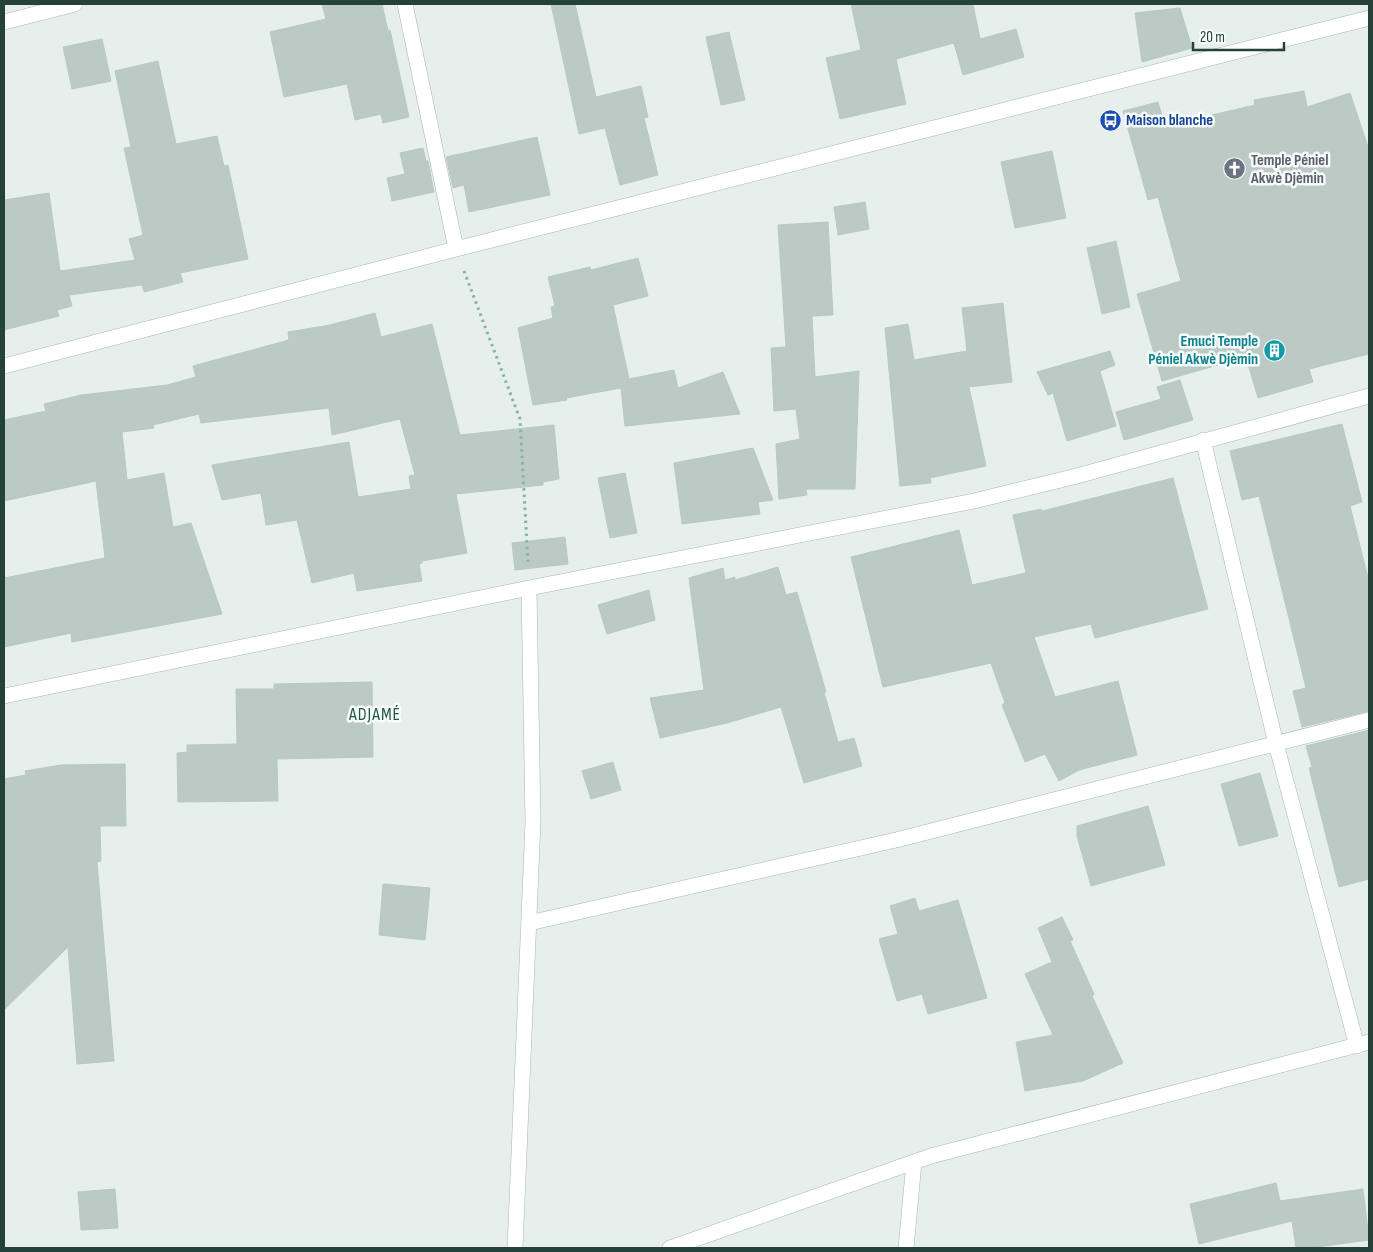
<svg xmlns="http://www.w3.org/2000/svg" width="1373" height="1252" font-family="'Sofia Sans Condensed',sans-serif">
<style>
.building{fill:#bbcac4;stroke:#b8c9c2}
.lines{fill:none;stroke-linecap:round;stroke-linejoin:round}
.minor-casing{stroke:#a8b8b2;stroke-width:16}
.path{stroke:#86b3a5;stroke-width:3;stroke-dasharray:2.5 4;stroke-linecap:butt}
.minor{stroke:#fff;stroke-width:15}
.labels{text-anchor:middle;dominant-baseline:central;stroke-width:5;stroke-linejoin:round;paint-order:stroke}
.transit-label{font-size:16px;font-weight:bold;fill:#164399;stroke:#f7fbf9;text-anchor:start}
.worship-label{font-size:16px;font-weight:bold;fill:#5b616d;stroke:#f7fbf9;text-anchor:start}
.culture-label{font-size:16px;font-weight:bold;fill:#0d838f;stroke:#f7fbf9;text-anchor:end}
.neighbourhood-label{font-size:18px;letter-spacing:1px;fill:#1f5548;stroke:#f7fbf9}
</style>
<rect width="100%" height="100%" fill="#e6efeb"/>
<path class="building" d="M322,4H382L388,31L390,30L409,117L383,123L381,114L355,120L347,84L284,97L270,32L326,19Z
M551,4H575L596,97L641,86L648,117L644,118L658,175L620,185L605,128L579,134Z
M851,4H973L980,39L1016,29L1024,57L963,75L954,43L896,59L906,104L840,119L826,58L861,50Z
M1180,8L1192,48L1142,62L1135,13Z
M729,32L745,100L721,105L706,37Z
M102,39L111,81L72,89L63,47Z
M158,61L176,144L217,136L224,166L228,165L248,259L180,273L183,282L144,292L142,285L69,295L72,306L57,310L59,316L4,330V200L49,193L60,271L135,260L129,239L143,235L124,148L131,147L115,71Z
M1304,91L1307,107L1350,93L1369,150V354L1309,369L1313,382L1258,398L1246,357L1162,381L1137,294L1181,281L1158,197L1148,200L1123,111L1158,102L1165,126L1255,105L1254,100Z
M537,137L550,195L469,212L464,185L453,188L446,157Z
M423,148L426,161H428L434,192L392,201L387,178L405,174L400,153Z
M1052,151L1066,218L1015,228L1001,162Z
M865,202L869,229L838,235L834,207Z
M828,222L833,315L812,316L815,377L859,371L855,489H806L807,495L779,499L776,444L800,439L796,409L774,411L771,348L786,347L778,225Z
M1116,241L1130,307L1102,314L1087,248Z
M638,258L648,296L613,305L629,379L674,370L678,388L723,372L740,414L625,426L621,388L566,398L567,400L533,405L518,328L553,318L551,307L555,306L548,277L590,267L591,270Z
M1003,303L1012,382L969,387L986,466L930,478L931,483L900,486L885,328L908,324L914,360L967,351L962,308Z
M375,313L381,337L432,324L460,435L554,425L559,479L543,482V485L456,494L467,553L422,561V563L419,564L422,581L357,591L354,573L312,583L297,520L266,525L261,493L222,500L212,465L349,442L358,497L411,489L409,476L415,475L400,419L332,435L329,408L201,423L199,414L153,425L154,428L122,432L127,480L164,473L173,527L191,523L222,614L72,642L71,633L4,647V578L105,558L96,481L4,501V420L46,411L44,404L81,395L167,385L196,377L193,366L289,340L288,332L330,325Z
M1110,351L1115,365L1100,371L1116,426L1067,441L1053,393L1048,395L1037,372Z
M1180,380L1193,420L1124,440L1116,412L1161,399L1157,387Z
M1342,424L1362,502L1350,506L1369,582V711L1302,727L1293,691L1306,688L1259,496L1242,500L1230,451Z
M753,448L773,500L758,502L760,514L682,524L674,463Z
M625,473L637,533L610,538L598,478Z
M1173,478L1208,609L1095,638L1091,624L1034,637L1055,697L1118,681L1137,755L1079,770L1059,781L1045,754L1025,762L1002,705L1005,703L991,663L883,687L851,557L959,530L972,585L1026,573L1013,515L1041,509L1042,511Z
M565,537L568,564L515,570L512,543Z
M778,567L786,595L797,592L826,692H824L838,742L854,738L862,766L804,783L781,707L727,723L660,738L650,698L704,690L689,578L723,568L725,580L735,577V580Z
M649,590L655,620L607,634L598,605Z
M372,682L373,757L277,759L278,801L178,802L177,753L187,752V745L237,744L236,689H274V684Z
M1369,730V879L1339,887L1309,768L1312,767L1306,746Z
M613,762L621,790L591,799L582,771Z
M125,764L126,826H100L101,861L97,862L114,1061L77,1064L68,947L4,1010V779L26,775L25,771L61,765Z
M1260,773L1278,836L1239,846L1221,784Z
M1148,806L1165,865L1091,886L1077,836V826Z
M383,884L430,888L425,940L379,935Z
M915,898L919,911L958,900L987,998L928,1014L922,994L897,1001L879,939L898,934L890,906Z
M1062,917L1073,940L1070,941L1094,994L1092,996L1123,1063L1083,1081L1025,1091L1016,1042L1053,1035L1025,974L1052,962L1038,928Z
M1276,1183L1280,1201L1363,1189L1369,1240L1310,1248H1296L1292,1221L1199,1244L1190,1204Z
M115,1189L118,1228L81,1230L78,1192Z"/>
<g class="lines">
<defs>
<path id="minor" d="M405,4L456,249
M4,22L75,4
M4,366L456,249L1369,18
M1203,440L1276,744L1357,1046
M4,696L529,588L974,501L1073,477L1369,396
M529,923L896,840L1369,720
M515,1248L533,822L529,588
M670,1248L931,1156L1369,1042
M906,1248L914,1162"/>
</defs>
<use href="#minor" class="minor-casing"/>
<path class="path" d="M464,271L520,419L528,564"/>
<use href="#minor" class="minor"/>
</g>
<defs>
<symbol id="bus-disc" viewBox="-11 -11 22 22"><circle r="9.5" fill="#1a4fb4" stroke="#f7fbf9"/><path d="M-5-6H5V4H4V6H2V4H-2V6H-4V4H-5ZM-3.5-4V0h7V-4ZM-3.5 1.2v1.5H-2V1.2ZM2 1.2v1.5H3.5V1.2Z" fill="#fff"/></symbol>
<symbol id="church-disc" viewBox="-11 -11 22 22"><circle r="9.5" fill="#6b7280" stroke="#f7fbf9"/><path d="M-1.2-6h2.4v3.5h3.3v2.4h-3.3V6h-2.4V-.1h-3.3v-2.4h3.3Z" fill="#fff"/></symbol>
<symbol id="building-disc" viewBox="-11 -11 22 22"><circle r="9.5" fill="#0f9aa8" stroke="#f7fbf9"/><path d="M-4-6H4V6H1V3H-1V6H-4ZM-2.5-4.3h1.7v1.8h-1.7ZM.8-4.3h1.7v1.8H.8ZM-2.5-1h1.7V.8h-1.7ZM.8-1h1.7V.8H.8Z" fill="#fff"/></symbol>
</defs>
<g fill-rule="evenodd">
<use href="#bus-disc" x="1098" y="108" width="25" height="25"/>
<use href="#church-disc" x="1222" y="156" width="25" height="25"/>
<use href="#building-disc" x="1262" y="338" width="25" height="25"/>
</g>
<g class="labels">
<g class="transit-label">
<text x="1126" y="120">Maison blanche</text>
</g>
<g class="worship-label">
<text x="1251" y="160">Temple Péniel<tspan x="1251" dy="18">Akwè Djèmin</tspan></text>
</g>
<g class="culture-label">
<text x="1258" y="341">Emuci Temple<tspan x="1258" dy="18">Péniel Akwè Djèmin</tspan></text>
</g>
<g class="neighbourhood-label">
<text x="375" y="714">ADJAMÉ</text>
</g>
</g>
<rect width="1373" height="1252" fill="none" stroke="#24423a" stroke-width="10"/>
<path d="M1193 42v8h91v-8" fill="none" stroke="#24423a" stroke-width="2.5"/>
<text x="1200" y="42" font-size="15" fill="#24423a" stroke="#f7fbf9" stroke-width="4" paint-order="stroke">20 m</text>
</svg>
